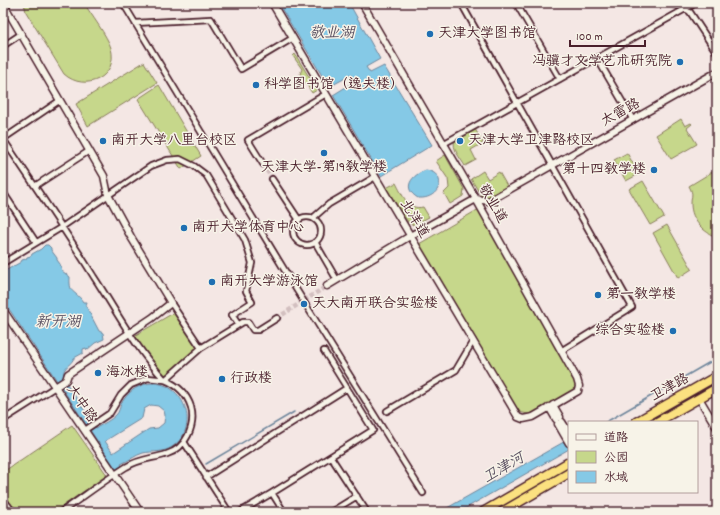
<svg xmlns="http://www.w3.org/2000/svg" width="720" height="515" font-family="Dekko,'LXGW WenKai TC',sans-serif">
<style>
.green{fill:#c6d78b;stroke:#887b5b}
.water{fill:#85c9e6;stroke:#6d859b;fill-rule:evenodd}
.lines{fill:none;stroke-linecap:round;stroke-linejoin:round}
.stream{stroke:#6d859b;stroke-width:1.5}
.street-tunnel{stroke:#d2bfbf;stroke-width:4.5;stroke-dasharray:4.5 2;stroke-linecap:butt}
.street-casing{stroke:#4a1f2b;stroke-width:8}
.secondary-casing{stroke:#4a1f2b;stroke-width:9}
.highway-casing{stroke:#4a1f2b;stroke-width:11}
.street{stroke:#f7f3e8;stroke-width:4.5}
.secondary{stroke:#f7f3e8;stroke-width:6}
.highway{stroke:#fbe180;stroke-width:8}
.poi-dot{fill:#1f6fb2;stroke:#f7f3e8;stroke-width:1.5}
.labels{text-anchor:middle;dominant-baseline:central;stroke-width:3;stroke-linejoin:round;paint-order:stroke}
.poi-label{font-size:14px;fill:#4a1f2b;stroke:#f7f3e8;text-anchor:start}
.street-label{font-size:14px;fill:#4a1f2b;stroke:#f7f3e8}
.water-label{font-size:15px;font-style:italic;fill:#5c5263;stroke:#f7f3e8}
</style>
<rect width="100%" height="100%" fill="#f4e7e4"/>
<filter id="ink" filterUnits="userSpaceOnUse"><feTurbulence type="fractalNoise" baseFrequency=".025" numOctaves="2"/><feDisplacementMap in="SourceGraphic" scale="8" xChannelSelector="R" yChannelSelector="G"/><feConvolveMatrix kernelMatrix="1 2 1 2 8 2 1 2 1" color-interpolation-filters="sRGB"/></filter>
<g filter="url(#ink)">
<path class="green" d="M24,3H84C90,13 108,37 111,48C119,77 85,93 64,74L26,12Z
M295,54L317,90L312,93L300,74L302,69L293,56Z
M144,62L157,83L88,126L76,104Z
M159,85L201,156L181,169L138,99Z
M681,119L685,126L691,123L692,124L687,128L697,144L671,159L656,135Z
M475,129L483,143L471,150L476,160L465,166C461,159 451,148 455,140Z
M627,153L639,174L626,181L614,160Z
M445,155L464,189L463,196L450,204L444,193L449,188L448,179L436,161Z
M717,169V237C704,233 691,220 691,204C691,195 694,195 689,186Z
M483,171L488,179L499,172L507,186L486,199L482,197L471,179Z
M643,181L664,217L650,225L629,189Z
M396,183C402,194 408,211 423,207L429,217L414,225L409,223L405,218L386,188Z
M479,209L576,379V385L572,392L533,414H528L519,412L419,244Z
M667,225L692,269L678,278L653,233Z
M175,312L198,349L165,377L153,364L134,336Z
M72,425L107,475L54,512H24L13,507L3,492V472Z"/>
<path class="water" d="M278,3H349L380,59L366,67L370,73L384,66L432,145L381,176L333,95L354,82L351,75L329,87Z
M426,170C449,174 440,200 418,198C401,188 412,175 426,170Z
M45,245H48L51,248V250L57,258V260L60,264L62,271L70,277C69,296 75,289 83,302H87L86,306L99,331L103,333L104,339L95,343L87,350L86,348L83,349V353L74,358C69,368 60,367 65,381L96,428C103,424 111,420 116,415C119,412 120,407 121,404C125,397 131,390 138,387C175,368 207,423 172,447C163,453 153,451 143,453C136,455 128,461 121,464L122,466L116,469L3,300V272L21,262L22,260L26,259L27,257L31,256L32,254L41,249ZM151,405L158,406L164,411L165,415L164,423L158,428L149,429L113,453L105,441L142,418L144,409Z
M569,439V449L459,512H440Z"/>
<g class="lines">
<path class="stream" d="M606,422L717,358
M206,464L294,412"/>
<path class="street-tunnel" d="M263,164L272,179
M277,318L327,286"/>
<defs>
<path id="street" d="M123,3L296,289L423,493
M461,3L632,307L561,351
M516,3L560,79
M666,3L681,6L690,12L717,53
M135,23L211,19L241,69L293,38
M3,46L21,34
M597,58L633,120
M3,139C34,185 65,230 94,277C117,312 136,349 165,380
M3,139L59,101
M443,144L696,3
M263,164L248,140L326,94
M272,179L299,220
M35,186L89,151
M3,192L36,242
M293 231a14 14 0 1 1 28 0a14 14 0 1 1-28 0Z
M313,218L329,204L375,177
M315,242L337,280
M3,263L62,227L151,166L167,160L180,159L194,166L206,175L245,240L252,263L246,291L252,302L232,315L238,324
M171,303L201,348L243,322H248L253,330H258L277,318
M387,411L456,370L473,341
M3,420L55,387
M85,430L110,413L121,395L131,385L148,378L165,380
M184,442L229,512
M331,457L367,512
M206,477L347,388
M3,499L10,508L15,512
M61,512C83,497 104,481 126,467C141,458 152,459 167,454C186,448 196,426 191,407C187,394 177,385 165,380L201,348
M240,512L272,493
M284,512L272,493L373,430L324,351
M331,512L357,496"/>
<path id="secondary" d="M3,3L104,176L108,195L131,237L171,303L152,318L68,374L66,380L55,387
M272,3L518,417L523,419L533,417L578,391L579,386L577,379L476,199L362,3
M327,286L410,236L476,199L489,201L717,72
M3,310L140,512
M699,398L717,428
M553,405L560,417
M549,407L556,419
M562,422L569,433
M558,424L569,443"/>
<path id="highway" d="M636,422L717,376
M657,422L717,388
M483,512L569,462
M502,512L569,473"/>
</defs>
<use href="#street" class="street-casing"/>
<use href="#secondary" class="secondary-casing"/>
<use href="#highway" class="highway-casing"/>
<use href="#street" class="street"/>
<use href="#secondary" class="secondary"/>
<use href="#highway" class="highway"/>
</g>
</g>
<g class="poi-dot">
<circle cx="430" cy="34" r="4"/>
<circle cx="680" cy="62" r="4"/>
<circle cx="256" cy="85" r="4"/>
<circle cx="103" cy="141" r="4"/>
<circle cx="460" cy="141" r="4"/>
<circle cx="324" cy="153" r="4"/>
<circle cx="654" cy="170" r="4"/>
<circle cx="184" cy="228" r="4"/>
<circle cx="212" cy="282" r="4"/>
<circle cx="598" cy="295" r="4"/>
<circle cx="304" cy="304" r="4"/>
<circle cx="673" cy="331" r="4"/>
<circle cx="98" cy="373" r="4"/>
<circle cx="222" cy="379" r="4"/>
</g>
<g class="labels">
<g class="poi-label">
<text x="438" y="34">天津大学图书馆</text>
<text x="672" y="62" text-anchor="end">冯骥才文学艺术研究院</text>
<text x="264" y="85">科学图书馆（逸夫楼）</text>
<text x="111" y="141">南开大学八里台校区</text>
<text x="468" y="141">天津大学卫津路校区</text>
<text x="324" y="168" text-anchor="middle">天津大学-第19教学楼</text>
<text x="646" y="170" text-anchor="end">第十四教学楼</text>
<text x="192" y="228">南开大学体育中心</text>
<text x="220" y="282">南开大学游泳馆</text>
<text x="606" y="295">第一教学楼</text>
<text x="312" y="304">天大南开联合实验楼</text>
<text x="665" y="331" text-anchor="end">综合实验楼</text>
<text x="106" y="373">海冰楼</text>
<text x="230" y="379">行政楼</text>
</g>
<g class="street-label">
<text transform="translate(621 113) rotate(-29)">太雷路</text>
<text transform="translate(492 204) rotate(60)">敬业道</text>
<text transform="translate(414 219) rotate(59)">北洋道</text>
<text transform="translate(670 388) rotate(-29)">卫津路</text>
<text transform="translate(81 404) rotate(56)">大中路</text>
</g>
<g class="water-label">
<text x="332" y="34">敬业湖</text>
<text x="58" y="323">新开湖</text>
<text transform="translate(504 469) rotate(-30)">卫津河</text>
</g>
</g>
<rect width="720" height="515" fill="none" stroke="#f7f3e8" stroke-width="16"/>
<rect x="8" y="8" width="704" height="499" fill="none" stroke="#4a1f2b" stroke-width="1.5" filter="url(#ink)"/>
<rect x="568" y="421" width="130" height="72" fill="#f7f3e8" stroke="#b29e9c"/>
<rect x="576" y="434" width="20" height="6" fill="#f7f3e8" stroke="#b29e9c"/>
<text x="604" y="441" font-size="12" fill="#4a1f2b">道路</text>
<rect x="576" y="451" width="20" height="12" fill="#c6d78b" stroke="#b29e9c"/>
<text x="604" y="461" font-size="12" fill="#4a1f2b">公园</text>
<rect x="576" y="471" width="20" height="12" fill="#85c9e6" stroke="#b29e9c"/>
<text x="604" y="481" font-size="12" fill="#4a1f2b">水域</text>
<path d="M570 40v6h75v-6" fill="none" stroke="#4a1f2b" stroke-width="2"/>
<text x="576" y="40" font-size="12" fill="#4a1f2b" stroke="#f7f3e8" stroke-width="3" paint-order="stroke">100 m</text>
</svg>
